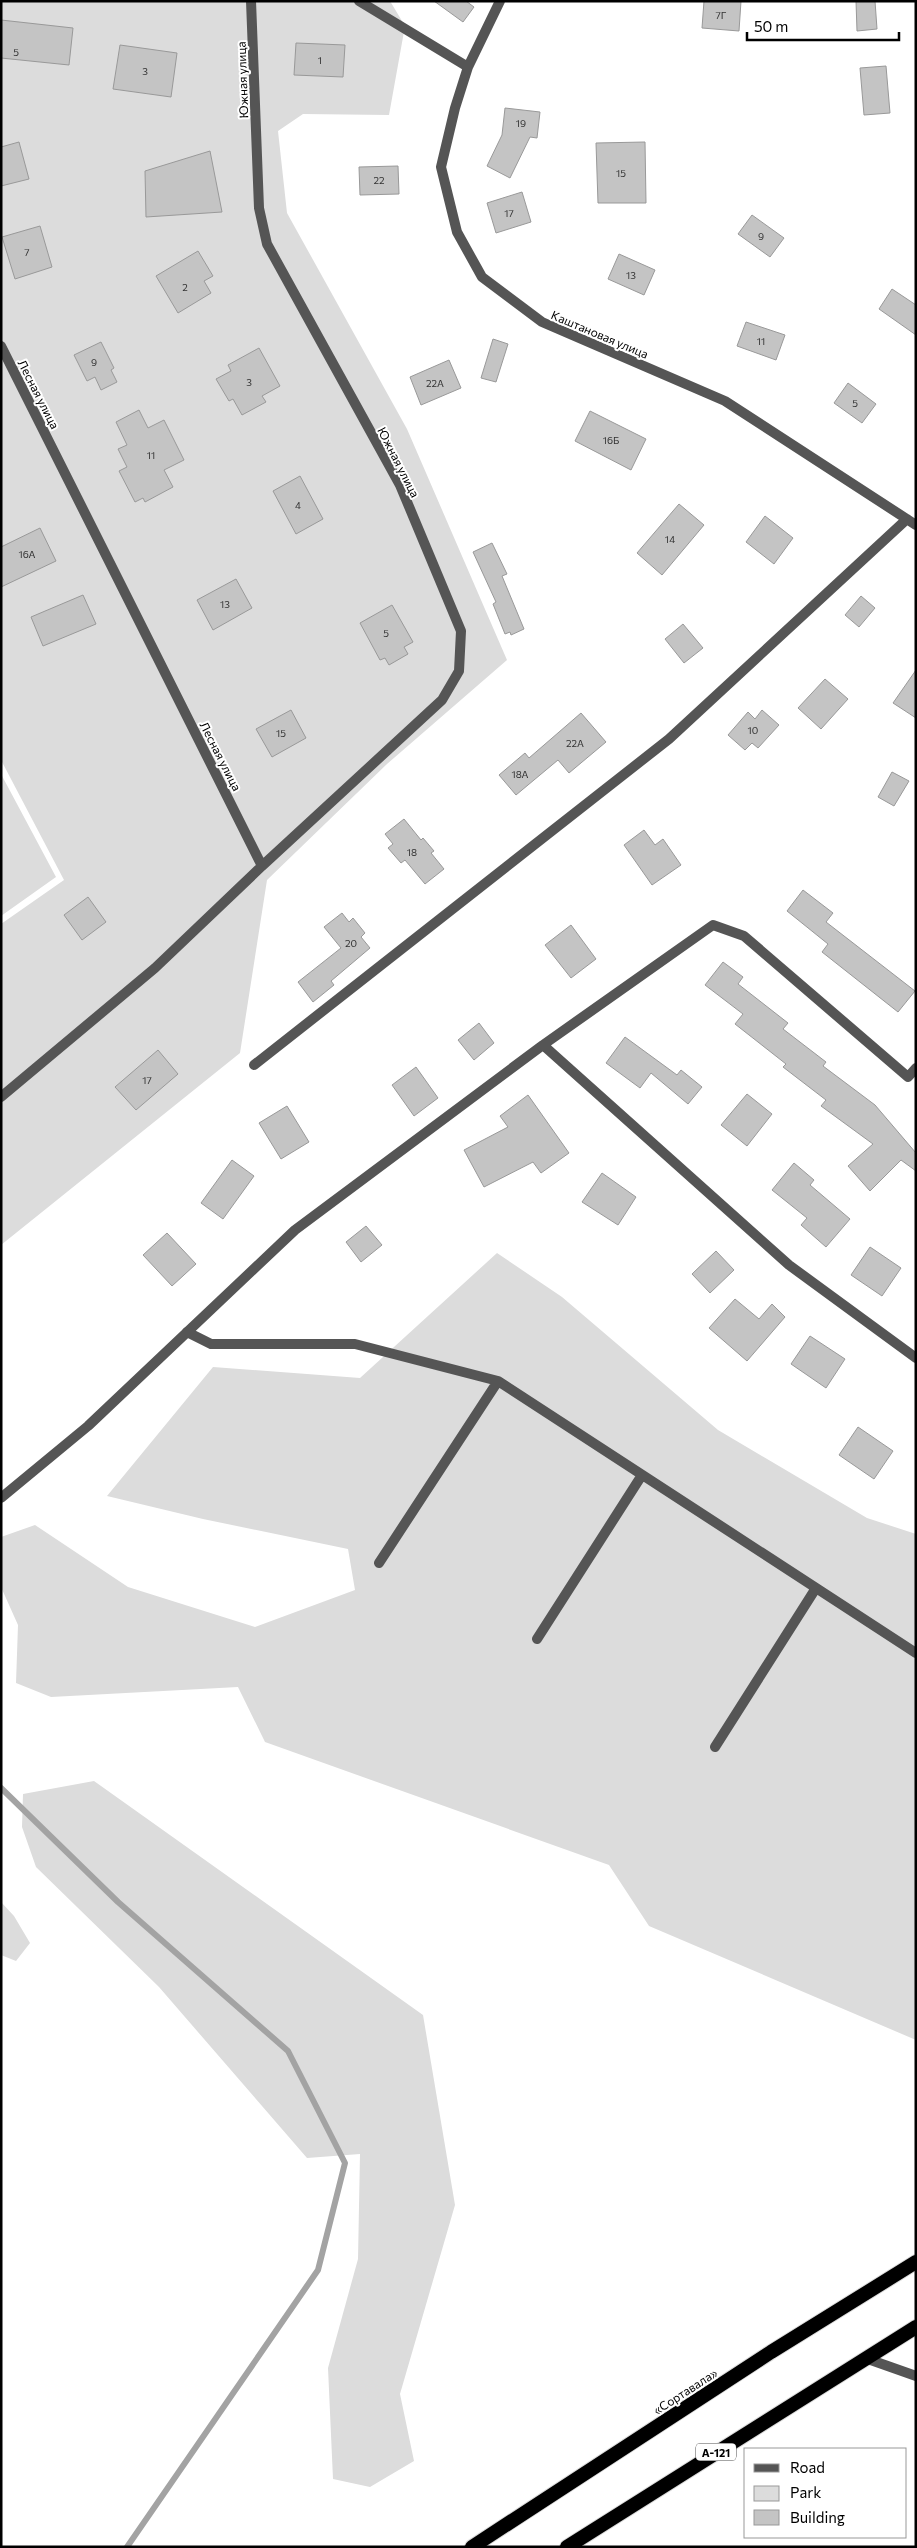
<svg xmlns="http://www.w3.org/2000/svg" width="917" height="2548" font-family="Commissioner,sans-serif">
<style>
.green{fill:#dcdcdc}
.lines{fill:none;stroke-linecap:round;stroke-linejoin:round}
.stream{stroke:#a3a3a3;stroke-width:6}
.building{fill:#c4c4c4;stroke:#999}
.trunk-casing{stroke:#dbdbdb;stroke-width:16}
.service{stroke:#555;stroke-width:10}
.minor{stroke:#555;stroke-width:10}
.trunk{stroke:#000;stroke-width:14}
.labels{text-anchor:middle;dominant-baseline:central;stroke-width:4;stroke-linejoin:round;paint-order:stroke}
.number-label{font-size:10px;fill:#313131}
.shield{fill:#fff;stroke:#4c4c4c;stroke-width:1}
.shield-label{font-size:11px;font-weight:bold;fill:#000}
.street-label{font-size:12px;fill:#000;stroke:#fff}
</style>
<rect width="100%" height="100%" fill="#fff"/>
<path class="green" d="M1,1H390L405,26L389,115L303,114L278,131L287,213L407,429L507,660L387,764L267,880L240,1053L1,1245V924L64,880L1,760Z
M1,774L56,877L1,916Z
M497,1253L562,1297L718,1430L867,1518L916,1534V2040L649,1926L609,1865L265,1742L238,1687L51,1697L16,1683L18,1625L1,1587V1537L35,1525L128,1587L255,1627L355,1590L348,1549L203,1519L107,1496L213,1367L360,1378Z
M94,1781L423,2015L455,2205L400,2394L414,2461L370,2487L333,2479L328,2368L358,2259L360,2154L307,2158L159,1987L36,1867L22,1827L23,1794Z
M1,1902L14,1916L30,1943L16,1961L1,1955Z"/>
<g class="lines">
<path class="stream" d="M1,1788L118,1902L288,2051L345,2163L318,2270L127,2547"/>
</g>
<path class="building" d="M434,1H466L474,7L463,22Z
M704,1H741L739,31L702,28Z
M856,1H875L877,29L857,31Z
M1,20L73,28L69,65L1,58Z
M296,43L345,45L343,77L294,75Z
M120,45L177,53L171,97L113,89Z
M886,66L890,113L864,115L860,68Z
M505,108L540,112L537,138L530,137L510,178L487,166L502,135Z
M19,142L29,179L1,186V147Z
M645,142L646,203H598L596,143Z
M210,151L222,212L146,217L145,171Z
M398,166L399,194L360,195L359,167Z
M522,192L531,222L496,233L487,203Z
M752,215L784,238L770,257L738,234Z
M40,226L52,267L15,279L2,237Z
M198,251L213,276L204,281L211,293L178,313L156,276Z
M619,254L655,270L644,295L608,279Z
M892,289L916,305V335L879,309Z
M746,322L785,335L776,360L737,346Z
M493,339L508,344L496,382L481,378Z
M101,342L114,368L111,370L117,382L101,390L95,377L87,381L74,355Z
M259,348L280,386L262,396L266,402L242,415L233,399L229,401L216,379L231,371L228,365Z
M449,360L461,388L421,405L410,377Z
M848,383L876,404L862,423L834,403Z
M139,410L148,428L164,420L184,460L164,470L173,487L145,502L143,498L135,502L119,471L127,467L118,449L127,445L116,422Z
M590,411L646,439L631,470L575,441Z
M300,476L323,519L296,534L273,491Z
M679,504L704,525L662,575L637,553Z
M765,516L793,538L774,564L746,542Z
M40,528L56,561L1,587V547Z
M492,543L507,574L502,576L524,629L511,635L510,632L505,634L493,604L496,602L473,552Z
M236,579L252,608L213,630L197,600Z
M83,595L96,624L43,646L31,617Z
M861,596L875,608L859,627L845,615Z
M392,605L413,642L404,647L408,654L389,665L385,658L380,660L360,623Z
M683,624L703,648L684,663L665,639Z
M916,670V718L893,703Z
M825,679L848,699L821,729L798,708Z
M291,710L306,738L272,757L256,729Z
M762,710L779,725L758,748L752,743L745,750L728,735L748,712L755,719Z
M581,713L606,742L569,773L558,760L516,795L499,775L525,753L529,758Z
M892,772L909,781L894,806L878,797Z
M404,819L421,840L423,838L434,851L431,853L444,869L425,884L405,860L401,863L388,848L393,844L385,834Z
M644,830L655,845L663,839L681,865L652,885L624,845Z
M803,890L833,913L826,922L915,991L898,1012L822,952L828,944L787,911Z
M88,897L106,922L82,940L64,915Z
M342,913L349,922L353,918L365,933L361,937L370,948L331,981L334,985L313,1002L298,982L341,948L324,927Z
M571,925L596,959L571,978L545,945Z
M723,962L743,977L738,984L788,1023L783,1029L826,1062L823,1066L875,1105L916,1153V1171L901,1160L870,1191L848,1166L873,1144L821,1106L826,1100L783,1067L786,1064L735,1024L743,1014L705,985Z
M479,1023L494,1043L474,1060L458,1040Z
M625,1037L677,1075L681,1070L702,1087L688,1104L651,1073L640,1088L606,1063Z
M158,1050L178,1074L136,1110L115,1087Z
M416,1067L438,1098L414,1116L392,1085Z
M747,1094L772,1114L747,1146L721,1125Z
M528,1095L569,1153L541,1173L533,1162L484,1187L464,1150L508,1127L500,1116Z
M287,1106L309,1142L281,1159L259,1123Z
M232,1160L254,1176L223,1219L201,1203Z
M794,1163L814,1180L810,1185L850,1219L826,1247L801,1225L807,1218L772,1190Z
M602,1173L636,1197L618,1225L582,1202Z
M366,1226L382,1245L361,1262L346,1242Z
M167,1233L196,1264L172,1286L143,1255Z
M870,1247L901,1268L882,1296L851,1275Z
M716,1251L734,1270L710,1293L692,1274Z
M735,1299L759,1319L772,1304L785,1317L747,1361L709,1328Z
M810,1336L845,1359L826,1388L791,1364Z
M858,1427L893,1451L874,1479L839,1455Z"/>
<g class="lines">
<defs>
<path id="trunk" d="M472,2547L771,2352L916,2262
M567,2547L916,2327"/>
</defs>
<use href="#trunk" class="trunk-casing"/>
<path class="service" d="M187,1332L211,1344H355L498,1381L916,1653
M379,1563L498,1381
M537,1639L642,1475
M715,1747L816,1588
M865,2358L916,2376"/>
<path class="minor" d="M251,1L259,208L267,244L400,485L461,631L459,671L442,700L262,866
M359,1L468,67
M500,1L468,67L455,108L441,167L457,232L482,277L542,322L725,401L916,525
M1,346L262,866L155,968L1,1097
M543,1045L789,1265L916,1358
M254,1065L669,739L907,519
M1,1498L88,1426L295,1230L543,1045L713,925L744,936L908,1077L916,1068"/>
<use href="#trunk" class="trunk"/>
</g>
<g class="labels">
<g class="number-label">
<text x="721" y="15">7Г</text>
<text x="16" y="52">5</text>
<text x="320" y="60">1</text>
<text x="145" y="71">3</text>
<text x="521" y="123">19</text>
<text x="621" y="173">15</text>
<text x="379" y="180">22</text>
<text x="509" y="213">17</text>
<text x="761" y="236">9</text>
<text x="27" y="252">7</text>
<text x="631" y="275">13</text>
<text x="185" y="287">2</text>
<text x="761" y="341">11</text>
<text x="94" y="362">9</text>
<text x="249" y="382">3</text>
<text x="435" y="383">22А</text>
<text x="855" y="403">5</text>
<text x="611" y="440">16Б</text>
<text x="151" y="455">11</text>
<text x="298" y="505">4</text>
<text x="670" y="539">14</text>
<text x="27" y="554">16А</text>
<text x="225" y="604">13</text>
<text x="386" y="633">5</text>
<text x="753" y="730">10</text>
<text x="281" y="733">15</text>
<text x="575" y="743">22А</text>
<text x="520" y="774">18А</text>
<text x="412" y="852">18</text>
<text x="351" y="943">20</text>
<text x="147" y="1080">17</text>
</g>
<rect class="shield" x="696" y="2443.5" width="40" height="17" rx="4"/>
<g class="shield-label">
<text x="716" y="2452">А-121</text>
</g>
<g class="street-label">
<text transform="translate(242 80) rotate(-92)">Южная улица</text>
<text transform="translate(600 334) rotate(23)">Каштановая улица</text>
<text transform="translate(39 394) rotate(63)">Лесная улица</text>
<text transform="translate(399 462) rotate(63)">Южная улица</text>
<text transform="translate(221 756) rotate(63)">Лесная улица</text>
<text transform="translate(685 2391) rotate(-33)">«Сортавала»</text>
</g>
</g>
<rect width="917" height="2548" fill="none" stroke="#000000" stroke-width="5"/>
<rect x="744" y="2448" width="162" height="90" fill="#ffffff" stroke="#999999"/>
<rect x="754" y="2464" width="25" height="8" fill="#555555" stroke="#999999"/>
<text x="790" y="2473" font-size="15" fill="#000000">Road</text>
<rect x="754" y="2486" width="25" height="15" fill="#dcdcdc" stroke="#999999"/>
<text x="790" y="2498" font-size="15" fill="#000000">Park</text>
<rect x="754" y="2510" width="25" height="15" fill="#c4c4c4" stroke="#999999"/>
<text x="790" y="2523" font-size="15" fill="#000000">Building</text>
<path d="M747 32v8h152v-8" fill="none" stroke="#000000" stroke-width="2.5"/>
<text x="754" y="32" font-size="15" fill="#000000" stroke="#ffffff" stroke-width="4" paint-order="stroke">50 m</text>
</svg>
